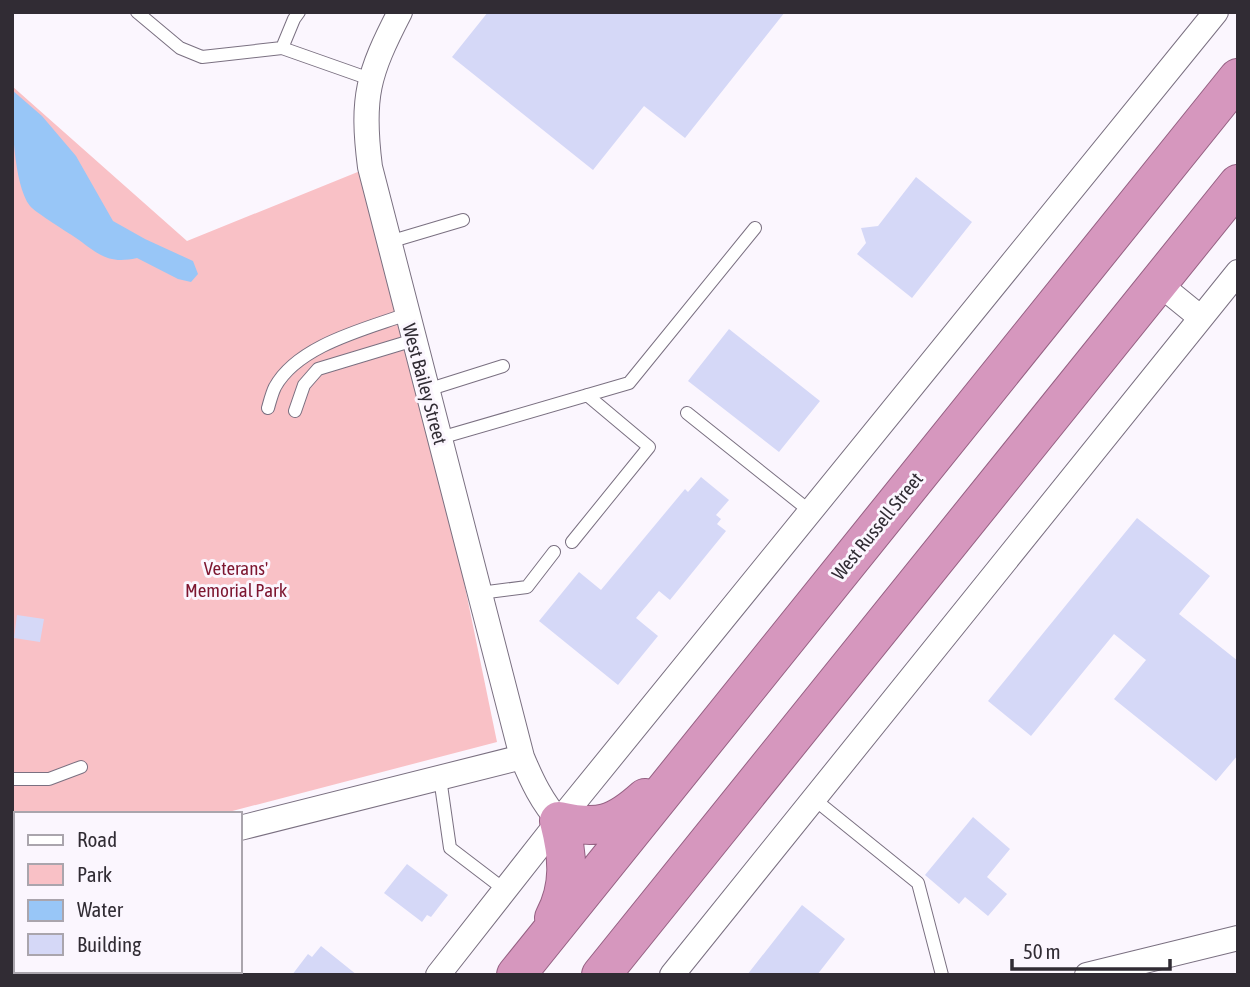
<svg xmlns="http://www.w3.org/2000/svg" width="1250" height="987" font-family="'Asap Condensed',sans-serif">
<style>
.green{fill:#f9c1c6}
.water{fill:#98c6f7}
.building{fill:#d5d8f7}
.lines{fill:none;stroke-linecap:round;stroke-linejoin:round}
.service-casing{stroke:#7a7081;stroke-width:14}
.minor-casing{stroke:#7a7081;stroke-width:26}
.trunk-casing{stroke:#956183;stroke-width:40}
.service{stroke:#fff;stroke-width:12}
.minor{stroke:#fff;stroke-width:24}
.trunk{stroke:#d697be;stroke-width:38}
.labels{text-anchor:middle;dominant-baseline:central;stroke-width:6;stroke-linejoin:round;paint-order:stroke}
.street-label{font-size:19px;fill:#312c34;stroke:#fbf6fe}
.park-label{font-size:19px;fill:#7d1630;stroke:#fbf6fe}
</style>
<rect width="100%" height="100%" fill="#fbf6fe"/>
<path class="green" d="M12,86L187,241L370,167L414,340L497,742L221,814H16V867L12,868Z"/>
<path class="water" d="M12,90L42,116L76,156L113,221L145,239L193,261L198,274L191,282L178,279L137,258C110,264 100,256 79,240C69,233 36,213 30,206C13,184 12,118 12,90Z"/>
<path class="building" d="M488,12H785L685,138L644,106L593,170L452,57Z
M916,177L972,222L912,298L857,254L866,243L861,228L878,226Z
M729,329L820,401L779,452L688,381Z
M701,477L729,500L716,515L721,519L717,524L726,531L670,600L659,591L636,618L658,636L618,685L539,621L579,572L601,590L685,489L688,492Z
M1137,518L1210,576L1179,614L1238,661V755L1216,781L1114,699L1146,660L1114,634L1031,736L988,701Z
M17,615L44,619L40,642L14,638Z
M973,817L1010,849L987,877L1007,894L988,916L965,897L959,904L925,875Z
M407,864L448,895L431,917L427,915L422,922L384,893Z
M802,905L845,939L817,975H747Z
M321,946L357,975H292L308,954L312,957Z"/>
<g class="lines">
<defs>
<path id="service" d="M137,12L180,48L202,57L282,48L370,79
M282,48L294,19L299,12
M389,242L463,220
M427,390L503,366
M268,408C270,401 272,393 275,387C298,345 366,329 407,314
M295,411L304,385L318,369L414,340
M687,413L811,512
M440,438L629,383L755,228
M572,542L649,447L587,395
M480,593L527,587L554,552
M440,778L450,848L505,890
M12,779H49L81,767
M814,799L918,883L942,975"/>
<path id="minor" d="M400,12C368,74 361,97 370,167L522,757C532,781 542,802 559,821
M1158,283L1201,318
M240,828L522,757
M12,886L16,885
M438,975L559,821L1216,12
M672,975L1238,272
M1087,975L1238,938"/>
<path id="trunk" d="M554,918C571,886 568,856 559,821C599,830 615,825 645,798
M516,975L1238,78
M601,975L1238,184"/>
</defs>
<use href="#service" class="service-casing"/>
<use href="#minor" class="minor-casing"/>
<use href="#trunk" class="trunk-casing"/>
<use href="#service" class="service"/>
<use href="#minor" class="minor"/>
<use href="#trunk" class="trunk"/>
</g>
<g class="labels">
<g class="street-label">
<text transform="translate(425 384) rotate(75)">West Bailey Street</text>
<text transform="translate(877 526) rotate(-51)">West Russell Street</text>
</g>
<g class="park-label">
<text x="236" y="568">Veterans'<tspan x="236" dy="22">Memorial Park</tspan></text>
</g>
</g>
<rect width="1250" height="987" fill="none" stroke="#312c34" stroke-width="28"/>
<rect x="14" y="812" width="228" height="161" fill="#fbf6fe" stroke="#aaa5ad" stroke-width="2"/>
<rect x="28" y="835" width="35" height="10" fill="#ffffff" stroke="#aaa5ad" stroke-width="2"/>
<text x="77" y="847" font-size="21" fill="#312c34">Road</text>
<rect x="28" y="864" width="35" height="21" fill="#f9c1c6" stroke="#aaa5ad" stroke-width="2"/>
<text x="77" y="882" font-size="21" fill="#312c34">Park</text>
<rect x="28" y="900" width="35" height="21" fill="#98c6f7" stroke="#aaa5ad" stroke-width="2"/>
<text x="77" y="917" font-size="21" fill="#312c34">Water</text>
<rect x="28" y="934" width="35" height="21" fill="#d5d8f7" stroke="#aaa5ad" stroke-width="2"/>
<text x="77" y="952" font-size="21" fill="#312c34">Building</text>
<path d="M1012 959v10h158v-10" fill="none" stroke="#312c34" stroke-width="3.5"/>
<text x="1023" y="959" font-size="21" fill="#312c34" stroke="#fbf6fe" stroke-width="5" paint-order="stroke">50 m</text>
</svg>
